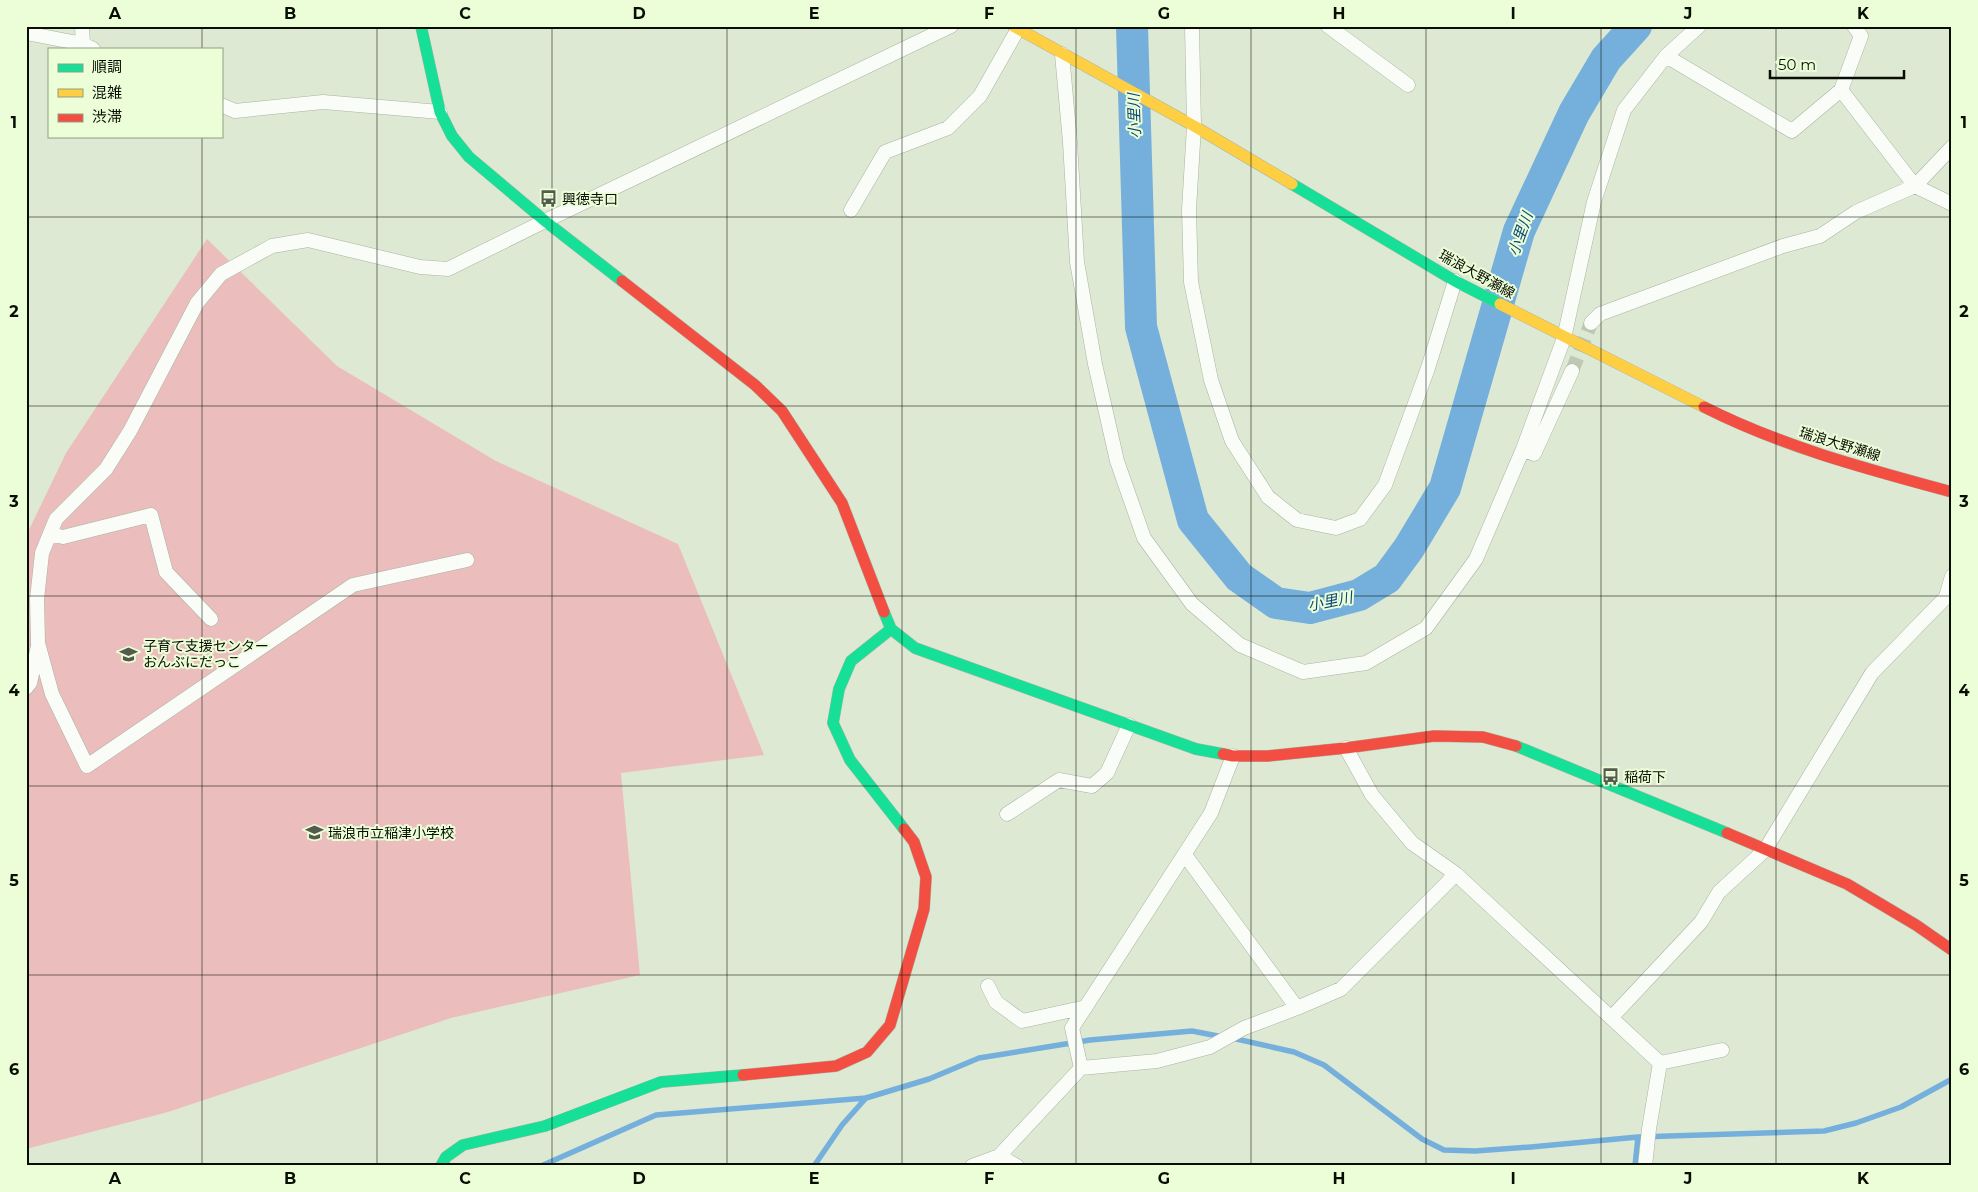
<svg xmlns="http://www.w3.org/2000/svg" width="1978" height="1192" font-family="Montserrat,'Noto Sans JP',sans-serif">
<style>
.green{fill:#ebbebd}
.lines{fill:none;stroke-linecap:round;stroke-linejoin:round}
.stream{stroke:#74b0db;stroke-width:5.5}
.river{stroke:#74b0db;stroke-width:32}
.street-tunnel{stroke:#bec8b4;stroke-width:14;stroke-dasharray:14 7;stroke-linecap:butt}
.street-casing{stroke:#aab3a2;stroke-width:15}
.fast-casing{stroke:#aab3a2;stroke-width:12}
.slow-casing{stroke:#aab3a2;stroke-width:12}
.jam-casing{stroke:#aab3a2;stroke-width:12}
.street{stroke:#fafcf8;stroke-width:14}
.fast{stroke:#16e098;stroke-width:11}
.slow{stroke:#ffcf43;stroke-width:11}
.jam{stroke:#f24e42;stroke-width:11}
.grid{fill:none;stroke:#090e03;stroke-width:1;stroke-opacity:0.55}
.labels{text-anchor:middle;dominant-baseline:central;stroke-width:4;stroke-linejoin:round;paint-order:stroke}
.poi-label{font-size:14px;fill:#090e03;stroke:#ecfed8;text-anchor:start}
.street-label{font-size:14px;fill:#090e03;stroke:#ecfed8}
.water-label{font-size:15px;font-style:italic;fill:#0a4776;stroke:#ecfed8}
.neatline{fill:none;stroke:#090e03;stroke-width:2}
.grid-label{font-size:16px;text-anchor:middle;font-weight:bold;fill:#090e03}
</style>
<rect width="100%" height="100%" fill="#dee9d3"/>
<path class="green" d="M207,239L337,366L496,461L678,544L764,755L621,773L640,975L451,1018L168,1112L26,1149V536L66,453Z"/>
<g class="lines">
<path class="stream" d="M1232,1038L1294,1052L1324,1065L1422,1139L1444,1150L1475,1151L1531,1147L1638,1137L1824,1131L1856,1123L1901,1107L1952,1079
M541,1166L656,1115L866,1098L929,1079L979,1058L1090,1040L1192,1031L1223,1037
M814,1166L842,1125L866,1098
M1635,1166L1638,1137"/>
<path class="river" d="M1132,26L1141,327L1193,520L1239,577L1276,603L1310,608L1359,595L1387,578L1409,548L1445,488L1519,231L1574,113L1606,59L1636,26"/>
<path class="street-tunnel" d="M1572,371L1591,323"/>
<defs>
<path id="street" d="M82,26L83,44
M1192,26L1194,126L1189,210L1191,282L1211,380L1232,441L1268,497L1297,520L1336,528L1360,519L1385,485L1428,368L1455,281
M1328,26L1408,85
M26,33L83,44L93,49
M1062,54L1070,142L1077,262L1095,364L1117,461L1144,538L1192,604L1240,645L1303,672L1366,663L1426,628L1476,559L1523,449L1564,338L1594,202L1624,110L1666,56L1699,26
M1666,56L1792,131L1841,90L1861,36L1854,26
M221,105L235,111L323,102L440,112
M1952,147L1915,186L1952,204
M851,210L885,152L948,128L980,96L1018,29
M1591,323L1600,314L1783,246L1820,236L1856,212L1915,186L1841,90
M1523,449L1534,454L1572,371
M50,534L63,537L151,515L166,572L211,619
M467,560L353,585L87,766L52,694L38,643L37,599L42,553L56,519L106,469L130,431L197,303L221,274L272,246L308,240L420,267L448,269L545,221L951,26
M26,688L30,683L38,646
M1346,748L1372,795L1412,843L1456,874L1660,1063L1649,1129L1645,1166
M1007,814L1059,780L1092,786L1107,773L1129,725
M1185,855L1297,1008
M988,986L996,1002L1022,1021L1086,1007
M1611,1018L1701,922L1719,892L1765,850L1872,673L1946,597L1952,576
M1660,1063L1722,1050
M1081,1068L1072,1028L1211,813L1233,756
M999,1156L1017,1166
M972,1166L999,1156L1081,1068L1157,1061L1210,1047L1244,1028L1297,1008L1341,989L1456,874"/>
<path id="fast" d="M421,26L440,112L452,136L469,157L545,221L622,281
M1292,184L1455,281L1500,304
M884,612L891,629L915,648L1196,749L1223,754
M891,629L851,661L839,689L833,723L850,760L904,829
M1516,746L1727,833
M441,1166L446,1157L463,1145L545,1126L661,1082L743,1075"/>
<path id="slow" d="M1013,26L1194,126L1292,184
M1500,304L1704,407"/>
<path id="jam" d="M622,281L755,385L782,411L842,503L884,612
M1704,407C1783,447 1867,469 1952,492
M1223,754L1233,756H1268L1346,748L1434,736L1483,737L1516,746
M1727,833L1847,884L1916,925L1952,950
M743,1075L836,1066L867,1052L890,1025L924,909L926,877L914,842L904,829"/>
</defs>
<use href="#street" class="street-casing"/>
<use href="#fast" class="fast-casing"/>
<use href="#slow" class="slow-casing"/>
<use href="#jam" class="jam-casing"/>
<use href="#street" class="street"/>
<use href="#fast" class="fast"/>
<use href="#slow" class="slow"/>
<use href="#jam" class="jam"/>
</g>
<path class="grid" d="M202,26V49M377,26V1166M552,26V1166M727,26V1166M902,26V1166M1076,26V1166M1251,26V1166M1426,26V1166M1601,26V1166M1776,26V1166M202,136V1166M26,217H1952M26,406H1952M26,596H1952M26,786H1952M26,975H1952"/>
<defs>
<symbol id="bus-bare" viewBox="-9 -9 18 18"><path d="M-5-6H5V4H4V6H2V4H-2V6H-4V4H-5ZM-3.5-4V0h7V-4ZM-3.5 1.2v1.5H-2V1.2ZM2 1.2v1.5H3.5V1.2Z" fill="#545b4c" stroke="#ecfed8" stroke-width="2.5" paint-order="stroke"/></symbol>
<symbol id="school-bare" viewBox="-9 -9 18 18"><path d="M0-5L7-2L0 1L-7-2ZM-4 1L0 2.5L4 1V4Q0 6-4 4Z" fill="#545b4c" stroke="#ecfed8" stroke-width="2.5" paint-order="stroke"/></symbol>
</defs>
<g fill-rule="evenodd">
<use href="#bus-bare" x="536" y="186" width="25" height="25"/>
<use href="#school-bare" x="116" y="642" width="25" height="25"/>
<use href="#bus-bare" x="1598" y="764" width="25" height="25"/>
<use href="#school-bare" x="302" y="820" width="25" height="25"/>
</g>
<g class="labels">
<g class="poi-label">
<text x="562" y="199">興徳寺口</text>
<text x="143" y="646">子育て支援センター<tspan x="143" dy="16">おんぶにだっこ</tspan></text>
<text x="1624" y="777">稲荷下</text>
<text x="328" y="833">瑞浪市立稲津小学校</text>
</g>
<g class="street-label">
<text transform="translate(1477 274) rotate(29)">瑞浪大野瀬線</text>
<text transform="translate(1840 444) rotate(17)">瑞浪大野瀬線</text>
</g>
<g class="water-label">
<text transform="translate(1134 116) rotate(-92)">小里川</text>
<text transform="translate(1520 234) rotate(-70)">小里川</text>
<text transform="translate(1330 601) rotate(-11)">小里川</text>
</g>
</g>
<rect width="1978" height="1192" fill="none" stroke="#ecfed8" stroke-width="55"/>
<rect x="48" y="48" width="175" height="90" fill="#ecfed8" stroke="#919e83"/>
<rect x="58" y="64" width="25" height="8" fill="#16e098" stroke="#919e83"/>
<text x="92" y="72" font-size="15" fill="#090e03">順調</text>
<rect x="58" y="89" width="25" height="8" fill="#ffcf43" stroke="#919e83"/>
<text x="92" y="98" font-size="15" fill="#090e03">混雑</text>
<rect x="58" y="114" width="25" height="8" fill="#f24e42" stroke="#919e83"/>
<text x="92" y="122" font-size="15" fill="#090e03">渋滞</text>
<path d="M1770 70v8h134v-8" fill="none" stroke="#090e03" stroke-width="2.5"/>
<text x="1778" y="70" font-size="15" fill="#090e03" stroke="#ecfed8" stroke-width="4" paint-order="stroke">50 m</text>
<rect x="28" y="28" width="1922" height="1136" class="neatline"/>
<g class="grid-label">
<text x="115" y="19">A</text>
<text x="290" y="19">B</text>
<text x="465" y="19">C</text>
<text x="639" y="19">D</text>
<text x="814" y="19">E</text>
<text x="989" y="19">F</text>
<text x="1164" y="19">G</text>
<text x="1339" y="19">H</text>
<text x="1513" y="19">I</text>
<text x="1688" y="19">J</text>
<text x="1863" y="19">K</text>
<text x="14" y="128">1</text>
<text x="1964" y="128">1</text>
<text x="14" y="317">2</text>
<text x="1964" y="317">2</text>
<text x="14" y="507">3</text>
<text x="1964" y="507">3</text>
<text x="14" y="696">4</text>
<text x="1964" y="696">4</text>
<text x="14" y="886">5</text>
<text x="1964" y="886">5</text>
<text x="14" y="1075">6</text>
<text x="1964" y="1075">6</text>
<text x="115" y="1184">A</text>
<text x="290" y="1184">B</text>
<text x="465" y="1184">C</text>
<text x="639" y="1184">D</text>
<text x="814" y="1184">E</text>
<text x="989" y="1184">F</text>
<text x="1164" y="1184">G</text>
<text x="1339" y="1184">H</text>
<text x="1513" y="1184">I</text>
<text x="1688" y="1184">J</text>
<text x="1863" y="1184">K</text>
</g>
</svg>
